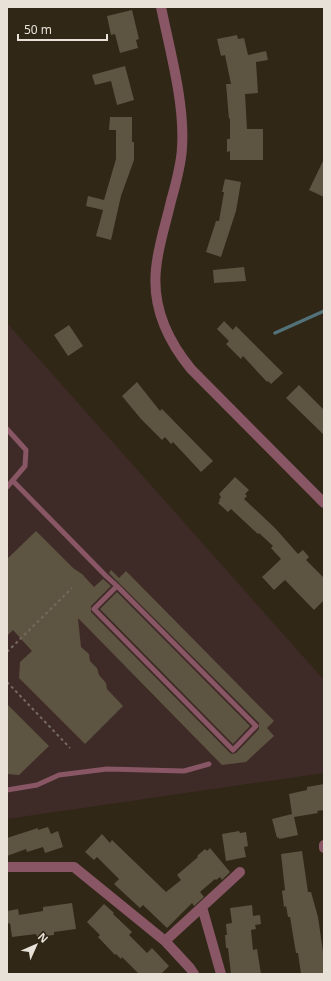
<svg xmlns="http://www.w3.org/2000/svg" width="331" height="981" font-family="'Noto Sans',sans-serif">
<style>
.commercial{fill:#3e2a26}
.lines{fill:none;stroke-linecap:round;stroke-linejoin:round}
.stream{stroke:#537178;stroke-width:3.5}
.building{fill:#5e5442}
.path{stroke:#736b5d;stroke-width:2;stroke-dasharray:3 3;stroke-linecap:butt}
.lane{stroke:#885664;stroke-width:5}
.street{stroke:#885664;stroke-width:10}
</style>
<rect width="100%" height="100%" fill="#302717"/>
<path class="commercial" d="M7,323L324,680V773L7,819Z"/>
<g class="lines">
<path class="stream" d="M275,333L324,311"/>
</g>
<path class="building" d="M132,10L139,39L136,40L138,48L120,53L115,34L111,35L107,16Z
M237,35L238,39L244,38L248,55L266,51L268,60L256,62L258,93L245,94L247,129H263V160H230V151L227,152V139H230V118L229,119L226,84H231L225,55L221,56L217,39Z
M125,66L134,100L117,105L111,81L95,85L92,75Z
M110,117H132V142H134V160L121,196L111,240L96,236L103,210L86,206L88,196L104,200L116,159V130H109Z
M324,159V197L309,190Z
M225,179L241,182L236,211L221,257L206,252L216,221H219L224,192H222Z
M244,267L246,281L214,283L213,270Z
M224,321L233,330L236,326L283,373L271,384L268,381L267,382L243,356L241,359L226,344L229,341L217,329Z
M69,325L83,346L68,356L54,335Z
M137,382L160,411L162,409L213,461L201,472L173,442L171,444L165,437L162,440L141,419L122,396Z
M299,385L324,410V435L286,398Z
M235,477L249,490L245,494L247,496L244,499L275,528L298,554L303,550L309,557L306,560L324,578V600L314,610L285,580L274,590L262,577L281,559L271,548L273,546L259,533L258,534L231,509L228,512L218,503L220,501L219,500L221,497L219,494Z
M36,531L73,568L82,574L94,587L103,579L111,586L91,606V612L230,753L232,754L236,753L259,729V723L109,573L111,570L119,578L126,571L274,721L267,728L274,736L246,762L222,765L78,618L81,647L89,654L90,661L97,668L99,675L106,683L107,689L123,706L85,744L19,678L20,662L32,651L13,630L7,636V559Z
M117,592L250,726L233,744L100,609Z
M7,704L49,746L19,775L7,774Z
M324,784V810L317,811L318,813L294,817L298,835L279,839V837L277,838L272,819L292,814L289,794L307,790V787Z
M48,827L51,834L58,831L63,847L45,853L43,847L27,852L26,849L7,856V838L38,828V830Z
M239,831L240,833L246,832L248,846L244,847L246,857L226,861L222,834Z
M102,834L110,843L112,840L166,892L181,880L177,875L198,857L197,856L205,849L207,851L210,848L230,872L222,880L220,877L216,880L215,879L200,892L204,897L194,906L192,903L167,928L143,905L140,908L114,884L119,879L97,857L94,860L85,852Z
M302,851L308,892H311L318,917L324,959V974H301L298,953H296L290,917H288L286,906L284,907L282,891L285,890L281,854Z
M72,903L76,929L54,932V935L37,937L36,934L12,937L10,923L7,924V911L18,909L19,915L43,911V907Z
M104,904L114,913L113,914L132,932L129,935L147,953L152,948L169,966L161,974H139L122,957L121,959L116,954L115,955L98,937L100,935L87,922Z
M252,905L253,916L260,915L261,924L255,925L256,929L251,930L253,950L257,949L261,974H231L228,948H226L225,935H227L226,924L232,923L230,908Z"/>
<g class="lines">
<path class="path" d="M7,652L72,588
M7,682L70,748"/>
<path class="lane" d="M7,429L26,450L25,466L7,487
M13,481L106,576L117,586L256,726L233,750L94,609L117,586
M7,790L37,785L59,775L107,769L184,771L209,764"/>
<path class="street" d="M161,7C170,51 185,104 182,148C181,166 176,183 171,201C166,223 158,246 156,269C152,307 168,341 191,369L324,503
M324,845V848
M7,867H74L165,941L190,968L194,974
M202,907L221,974
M165,941L240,872"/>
</g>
<rect width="331" height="981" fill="none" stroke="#e7e1d7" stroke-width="16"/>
<g transform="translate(36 945) rotate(45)" stroke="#302717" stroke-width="3" paint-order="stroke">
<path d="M0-3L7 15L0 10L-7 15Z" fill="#e7e1d7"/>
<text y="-6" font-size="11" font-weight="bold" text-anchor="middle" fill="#e7e1d7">N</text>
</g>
<path d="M18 34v6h89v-6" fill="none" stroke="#e7e1d7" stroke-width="2"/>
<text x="24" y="34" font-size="12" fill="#e7e1d7" stroke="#302717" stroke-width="3" paint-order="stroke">50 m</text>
</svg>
